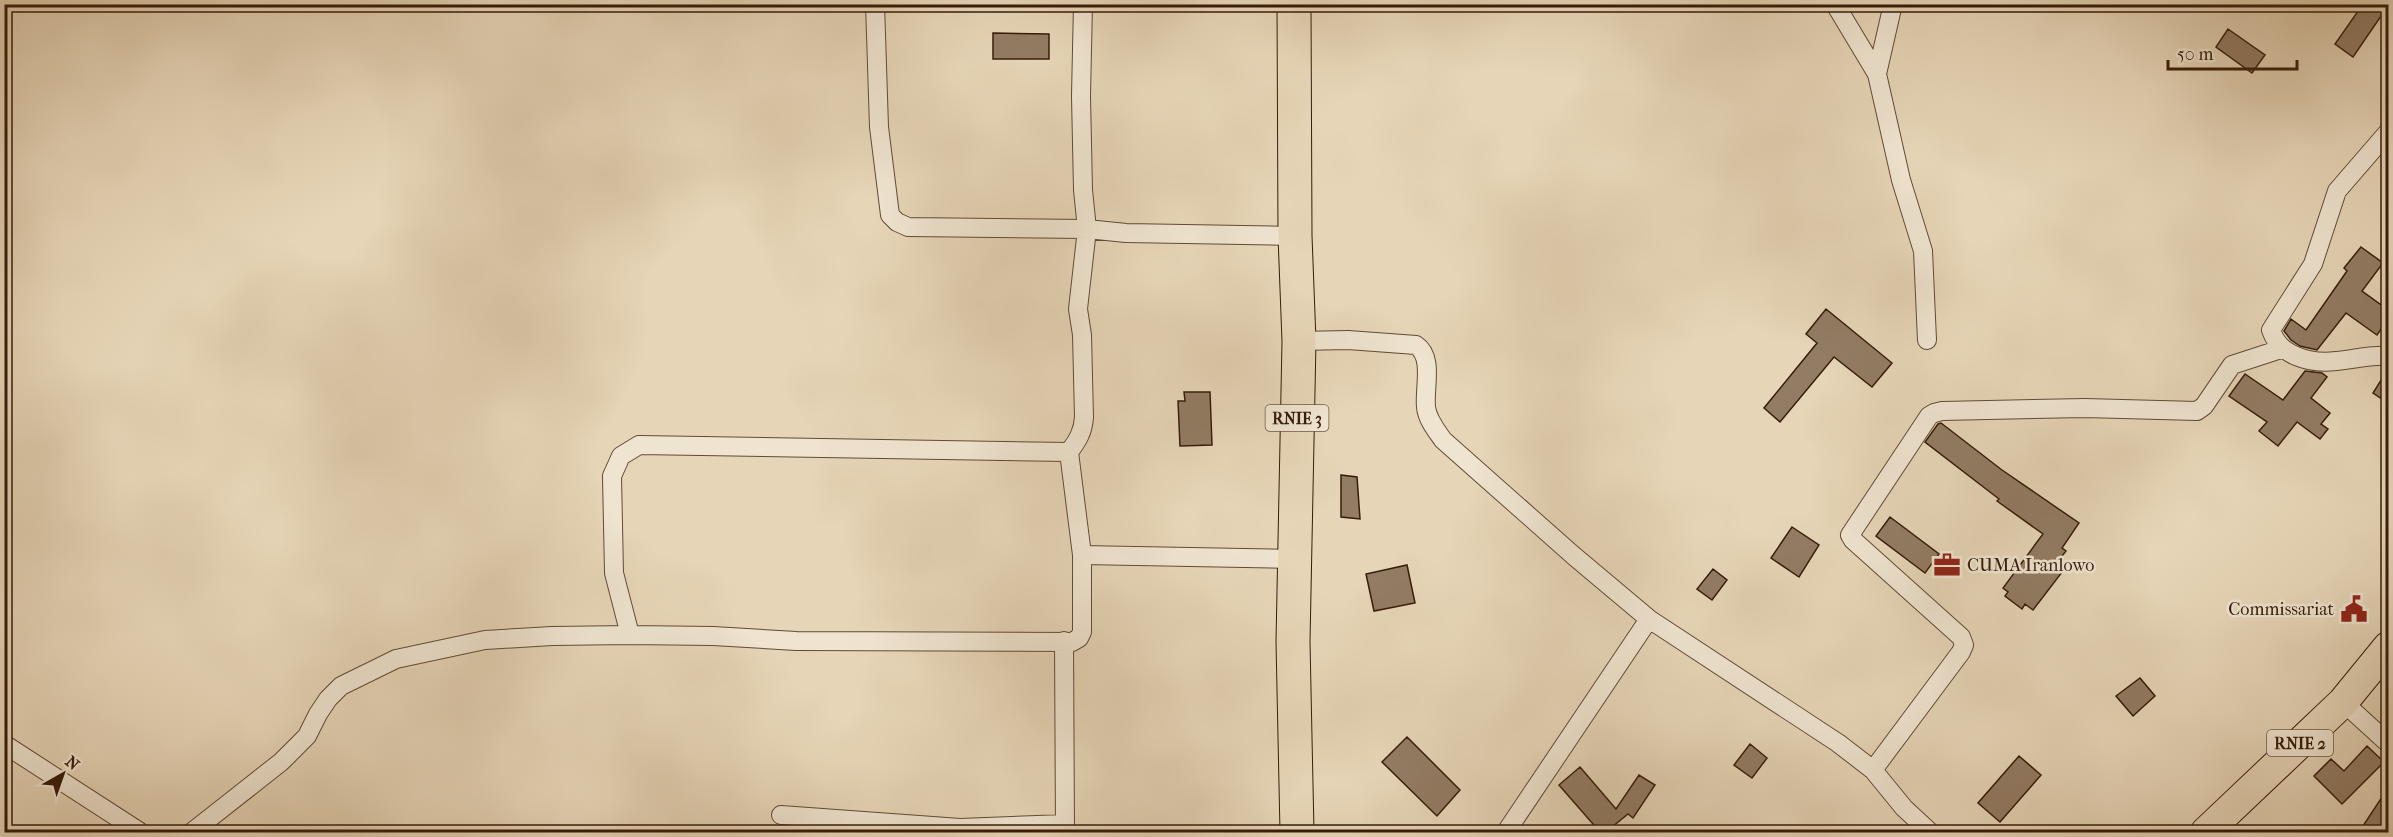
<svg xmlns="http://www.w3.org/2000/svg" width="2393" height="837" font-family="'IM FELL French Canon',serif">
<style>
.building{fill:#927c64;stroke:#361c0b;stroke-width:1.5}
.lines{fill:none;stroke-linecap:round;stroke-linejoin:round}
.street-casing{stroke:#624a36;stroke-width:20}
.primary-casing{stroke:#361c0b;stroke-width:32}
.highway-casing{stroke:#361c0b;stroke-width:35}
.street{stroke:#efe4d0;stroke-width:18}
.primary{stroke:#e6d5b7;stroke-width:30}
.highway{stroke:#e6d5b7;stroke-width:33}
.labels{text-anchor:middle;dominant-baseline:central;stroke-width:5;stroke-linejoin:round;paint-order:stroke}
.shield{fill:#efe4d0;stroke:#6e5846;stroke-width:1.5}
.shield-label{font-size:16px;font-weight:bold;fill:#361c0b}
.poi-label{font-size:18px;fill:#361c0b;stroke:#efe4d0;text-anchor:start}
</style>
<rect width="100%" height="100%" fill="#e6d5b7"/>
<filter id="stains"><feTurbulence type="fractalNoise" baseFrequency=".00333" numOctaves="4"/><feColorMatrix values="0 0 0 0 .2 0 0 0 0 .09 0 0 0 0 .02 0 0 0 .5 -.17"/></filter>
<radialGradient id="worn" r=".72"><stop offset=".6" stop-color="#630" stop-opacity="0"/><stop offset="1" stop-color="#630" stop-opacity=".3"/></radialGradient>
<path class="building" d="M2363,4L2388,6L2353,57L2335,44Z
M2228,29L2265,55L2252,73L2216,47Z
M993,33L1049,34V59H993Z
M2361,247L2383,263L2362,291L2388,310V319L2377,335L2346,313L2317,350L2300,346L2291,340L2284,331L2291,319L2306,330L2347,271L2344,268Z
M1826,309L1892,363L1872,387L1834,357L1780,422L1764,408L1817,343L1806,334Z
M2388,369V403L2373,393Z
M2305,371L2322,373L2327,377L2311,398L2330,413L2321,424L2328,429L2320,439L2297,422L2278,446L2259,431L2267,422L2229,396L2245,374L2283,400Z
M1184,392H1210L1212,445L1180,446L1178,401H1185Z
M1941,423L2002,470L2079,523L2062,548L2066,551L2058,561L2066,567L2033,610L2025,604L2022,609L2005,596L2008,592L2003,588L2043,534L1997,501L1999,499L1925,442L1938,424Z
M1341,475L1357,477L1360,519L1341,517Z
M1890,517L1939,554L1925,573L1876,536Z
M1792,527L1819,545L1799,577L1771,558Z
M1407,565L1415,603L1374,611L1366,574Z
M1713,569L1727,580L1712,600L1697,589Z
M2140,678L2155,696L2133,716L2116,696Z
M1407,737L1460,790L1437,816L1382,762Z
M1750,744L1767,758L1752,778L1734,765Z
M2367,746L2384,762L2342,804L2314,776L2331,759L2344,771Z
M2019,756L2041,775L2000,822L1978,803Z
M1580,767L1616,809L1639,775L1655,785L1633,818L1628,814L1606,832H1600L1559,785Z
M2388,788V832H2359Z"/>
<g class="lines">
<defs>
<path id="street" d="M875,4L879,127L890,215L897,222L908,227L1087,229L1126,233L1295,236
M1835,4L1877,74L1901,180L1923,251L1927,340
M1877,74L1893,4
M2388,132L2337,191L2313,264L2271,330C2276,344 2283,350 2296,356C2329,370 2355,354 2388,356
M1299,341L1348,340L1416,345C1434,357 1424,387 1426,407C1427,419 1436,430 1443,440L1574,556L1649,619L1838,743L1873,770L1904,808L1930,832
M1082,555L1069,452C1078,440 1083,432 1084,417L1082,335L1078,309L1087,229L1083,190L1081,96L1083,4
M630,635L614,573L612,476L621,456L639,445L1069,452
M1064,641L1065,832
M2343,702L2388,743
M4,744L140,832
M1873,770L1961,652L1964,645L1961,637L1853,540L1850,535L1929,416L1934,413L1942,411L2085,408L2197,411L2204,406L2232,365L2281,349
M781,815L960,828L1065,824
M192,832L281,762L307,736L318,714L328,699L341,686L396,659L485,640L552,636L630,635L713,636L796,641L1072,642L1079,638L1082,632V555L1295,559
M1506,832L1649,619"/>
<path id="primary" d="M2206,832L2343,702L2388,647"/>
<path id="highway" d="M1294,4L1295,236L1299,341L1293,642L1297,832"/>
</defs>
<use href="#street" class="street-casing"/>
<use href="#primary" class="primary-casing"/>
<use href="#highway" class="highway-casing"/>
<use href="#street" class="street"/>
<use href="#primary" class="primary"/>
<use href="#highway" class="highway"/>
</g>
<defs>
<symbol id="office-bare" viewBox="-9 -9 18 18"><path d="M-6-3h4V-5.5h4V-3h4V5H-6ZM-1-4.5V-3h2v-1.5ZM-6 0V1H6V0Z" fill="#8f2418" stroke="#efe4d0" stroke-width="2.5" paint-order="stroke"/></symbol>
<symbol id="civic-bare" viewBox="-9 -9 18 18"><path d="M-.6-6.5H3V-4.5H.6V-3L4-1V1h2V6H-6V1h2V-1L-.6-3ZM-1.2 2.5V6h2.4V2.5Z" fill="#8f2418" stroke="#efe4d0" stroke-width="2.5" paint-order="stroke"/></symbol>
</defs>
<g fill-rule="evenodd">
<use href="#office-bare" x="1928" y="546" width="38" height="38"/>
<use href="#civic-bare" x="2335" y="590" width="38" height="38"/>
</g>
<g class="labels">
<g class="shield">
<rect x="1265.5" y="405" width="63" height="26" rx="4.5"/>
<rect x="2267" y="730" width="66" height="26" rx="4.5"/>
</g>
<g class="shield-label">
<text x="1297" y="418">RNIE 3</text>
<text x="2300" y="743">RNIE 2</text>
</g>
<g class="poi-label">
<text x="1967" y="565">CUMA Iranlowo</text>
<text x="2334" y="609" text-anchor="end">Commissariat</text>
</g>
</g>
<rect width="2393" height="837" fill="none" stroke="#e6d5b7" stroke-width="24"/>
<rect x="6" y="6" width="2381" height="825" fill="none" stroke="#361c0b" stroke-width="3"/>
<rect x="12" y="12" width="2369" height="813" fill="none" stroke="#361c0b" stroke-width="1.5"/>
<g transform="translate(63 774) rotate(40)" stroke="#efe4d0" stroke-width="4.5" paint-order="stroke">
<path d="M0-4.5L10 22L0 15L-10 22Z" fill="#361c0b"/>
<text y="-9" font-size="16" font-weight="bold" text-anchor="middle" fill="#361c0b">N</text>
</g>
<path d="M2168 60v9h129v-9" fill="none" stroke="#361c0b" stroke-width="3"/>
<text x="2177" y="60" font-size="18" fill="#361c0b" stroke="#efe4d0" stroke-width="4.5" paint-order="stroke">50 m</text>
<rect width="100%" height="100%" filter="url(#stains)"/>
<rect width="100%" height="100%" fill="url(#worn)"/>
</svg>
